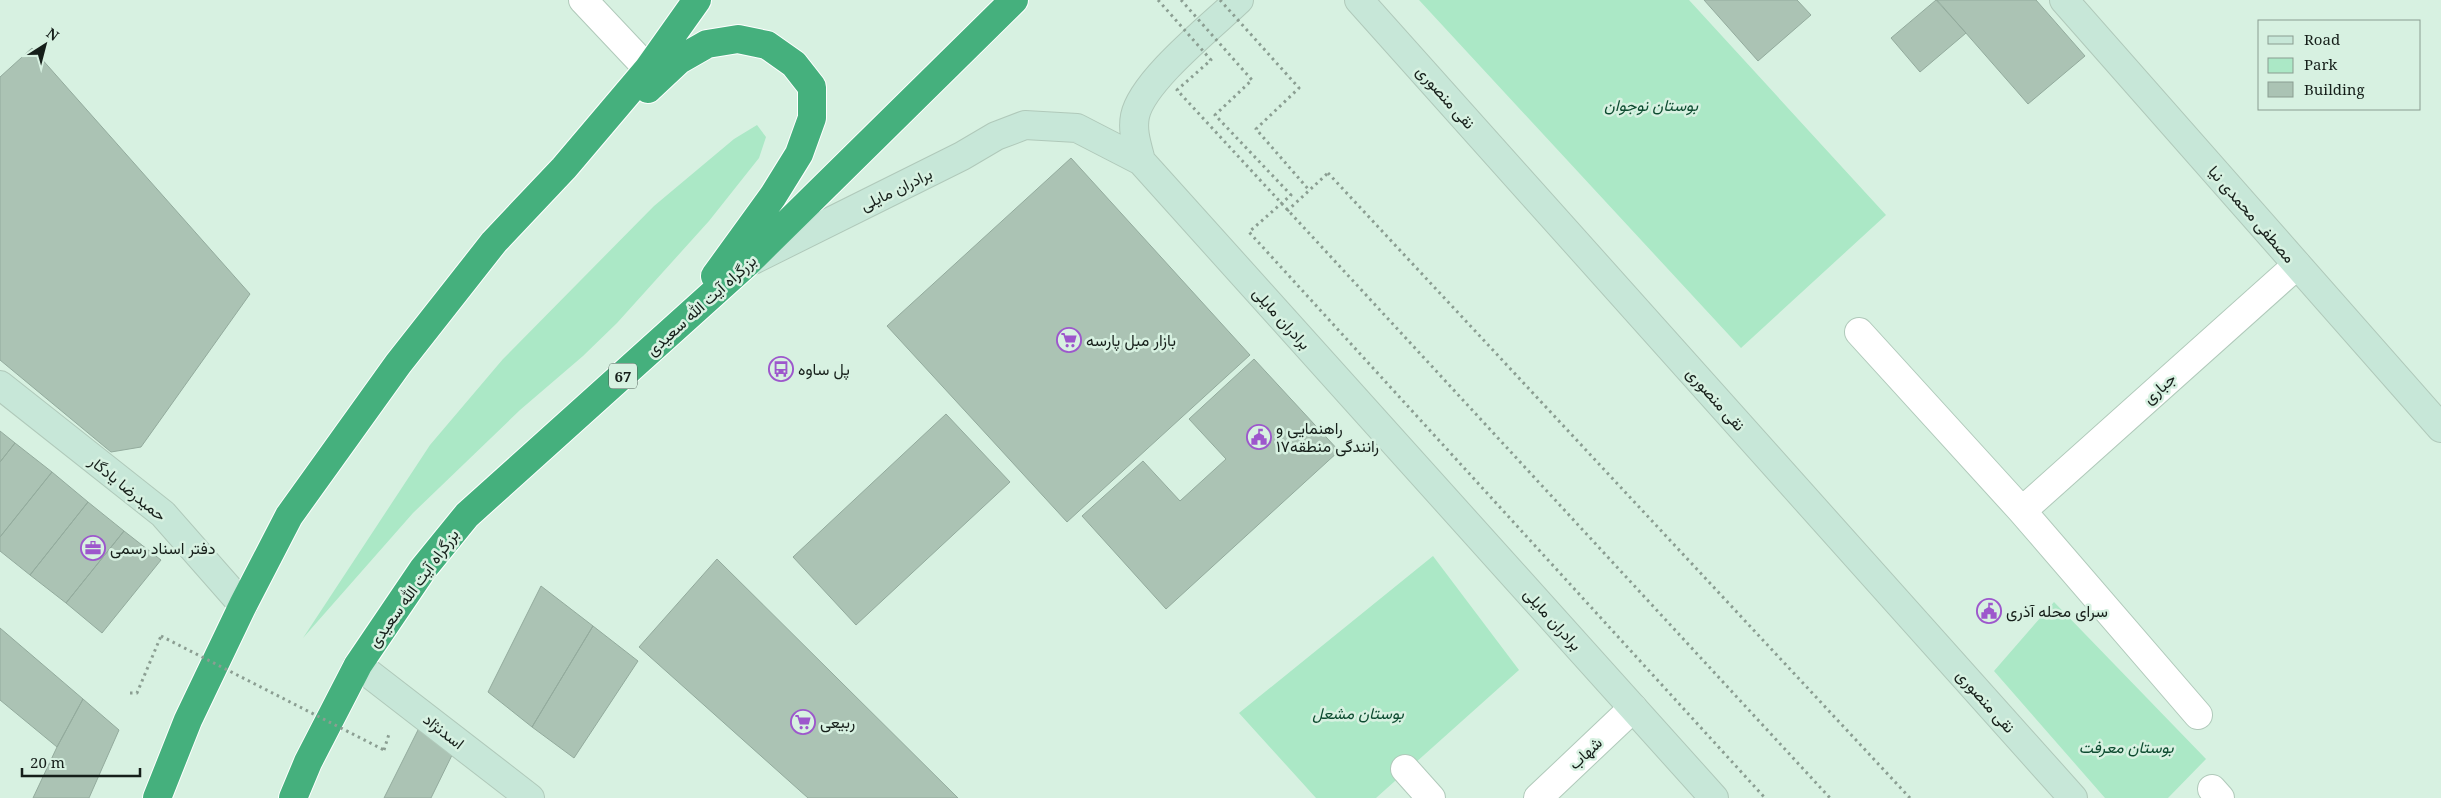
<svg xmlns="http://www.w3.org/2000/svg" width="2441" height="798" font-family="'Noto Serif',Vazirmatn,serif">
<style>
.green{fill:#abe8c6}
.building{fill:#abc3b4;stroke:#93ab9d}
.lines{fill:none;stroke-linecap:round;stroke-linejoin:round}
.street-casing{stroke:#b0c9ba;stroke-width:30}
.secondary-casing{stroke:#b0c9ba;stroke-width:30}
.highway-casing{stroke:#fff;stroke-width:30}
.path{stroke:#8b9e92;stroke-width:3;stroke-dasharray:2.5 4;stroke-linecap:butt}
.street{stroke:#fff;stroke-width:28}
.secondary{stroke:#c7e7d8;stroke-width:28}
.highway{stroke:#45b07d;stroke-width:28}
.path-bridge{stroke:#8b9e92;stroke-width:3;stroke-dasharray:2.5 4;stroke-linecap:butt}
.labels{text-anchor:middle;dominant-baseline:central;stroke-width:5;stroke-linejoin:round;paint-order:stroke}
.shield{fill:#d7f1e1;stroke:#505e56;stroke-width:1}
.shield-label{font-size:15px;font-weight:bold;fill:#161f1a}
.street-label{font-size:16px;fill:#161f1a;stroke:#d7f1e1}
.park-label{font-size:16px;font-style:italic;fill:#0e4c31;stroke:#d7f1e1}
.poi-label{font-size:16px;fill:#161f1a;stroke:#d7f1e1;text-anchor:start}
</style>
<rect width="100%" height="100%" fill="#d7f1e1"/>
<path class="green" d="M1419,0H1689L1886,215L1741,348Z
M757,125L766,137L759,158L709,221L617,323L583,356L520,410L413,513L303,638L430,445L503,359L654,206L734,139Z
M1433,556L1519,670L1376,798H1316L1239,713Z
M2054,602L2206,759L2168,798H2105L1994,671Z"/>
<path class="building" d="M1704,0H1797L1811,15L1758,61Z
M1936,0L1966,33L1920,72L1891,38Z
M1937,0H2036L2085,56L2028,104Z
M32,48L250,294L141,447L111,452L0,360V77Z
M1071,158L1250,355L1067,522L887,326Z
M1254,359L1339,451L1166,609L1082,516L1143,461L1180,501L1226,459L1189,419Z
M946,414L1010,482L856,625L793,557Z
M0,431L15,443L0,462Z
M15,443L52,472L0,537V462Z
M52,472L88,502L30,575L0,551V537Z
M88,502L124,531L66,603L30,575Z
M124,531L161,560L102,633L66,603Z
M717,559L958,798H808L639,647Z
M541,586L593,626L532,727L488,692Z
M593,626L638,661L574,758L532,727Z
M0,628L83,699L57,747L0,700Z
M83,699L119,730L89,798H33L57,747Z
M419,728L456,747L431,798H384Z"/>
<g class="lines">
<defs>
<path id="street" d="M583,0L648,69
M1859,332L2022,511L2198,715
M2022,511L2297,265
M1405,769L1431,798
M2212,789L2220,798
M1538,798L1633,708"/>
<path id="secondary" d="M1359,0L2073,798
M2064,0L2441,428
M1141,161C1137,145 1132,131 1135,116C1142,81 1213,25 1239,0
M753,260L962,156L996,136L1025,125L1077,128L1141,161L1714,798
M0,385L163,514L243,605
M358,665L530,798"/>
<path id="highway" d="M648,89L679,60L707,44L738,39L767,45L794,64L812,87V118L799,154L773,196L715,276
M157,798L188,720L243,605L289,516L398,364L494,242L564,168L648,69L697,0
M293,798L308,762L358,665L423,569L467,515L747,263L1014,0"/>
</defs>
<use href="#street" class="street-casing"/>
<use href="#secondary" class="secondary-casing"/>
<use href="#highway" class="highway-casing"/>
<path class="path" d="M1328,173L1910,798
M130,693H137L161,636
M384,750L389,734"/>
<use href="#street" class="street"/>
<use href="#secondary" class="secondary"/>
<use href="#highway" class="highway"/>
<path class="path-bridge" d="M1158,0L1211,60L1177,90L1830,798
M1181,0L1252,80L1215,115L1291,195L1249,232L1765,798
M1220,0L1299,88L1256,129L1309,190
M1287,211L1328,173
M161,636L384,750"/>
</g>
<defs>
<symbol id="supermarket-ring" viewBox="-11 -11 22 22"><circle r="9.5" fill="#d7f1e1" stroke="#9d57cc" stroke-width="1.5"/><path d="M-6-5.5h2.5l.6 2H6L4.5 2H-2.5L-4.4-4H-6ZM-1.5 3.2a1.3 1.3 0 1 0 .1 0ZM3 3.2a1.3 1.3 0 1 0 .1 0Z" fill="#9d57cc"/></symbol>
<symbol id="bus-ring" viewBox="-11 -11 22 22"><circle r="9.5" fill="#d7f1e1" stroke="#9d57cc" stroke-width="1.5"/><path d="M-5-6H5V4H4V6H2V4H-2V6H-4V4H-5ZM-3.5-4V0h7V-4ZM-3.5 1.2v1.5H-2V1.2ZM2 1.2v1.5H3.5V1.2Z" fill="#9d57cc"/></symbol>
<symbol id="civic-ring" viewBox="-11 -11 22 22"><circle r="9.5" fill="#d7f1e1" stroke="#9d57cc" stroke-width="1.5"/><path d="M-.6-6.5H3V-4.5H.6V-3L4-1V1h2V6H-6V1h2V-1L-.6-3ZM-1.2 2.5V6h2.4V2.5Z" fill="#9d57cc"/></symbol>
<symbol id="office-ring" viewBox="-11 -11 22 22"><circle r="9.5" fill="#d7f1e1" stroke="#9d57cc" stroke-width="1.5"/><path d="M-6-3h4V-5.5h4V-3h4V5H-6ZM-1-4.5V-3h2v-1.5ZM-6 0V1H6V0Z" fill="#9d57cc"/></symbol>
</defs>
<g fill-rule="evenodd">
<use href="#supermarket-ring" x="1055" y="326" width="28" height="28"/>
<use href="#bus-ring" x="767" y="355" width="28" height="28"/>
<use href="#civic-ring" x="1245" y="423" width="28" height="28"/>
<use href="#office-ring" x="79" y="534" width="28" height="28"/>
<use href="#civic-ring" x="1975" y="597" width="28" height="28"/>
<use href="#supermarket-ring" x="789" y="708" width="28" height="28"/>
</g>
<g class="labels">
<rect class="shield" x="609" y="363.5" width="28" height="25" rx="4"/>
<g class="shield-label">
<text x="623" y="376">67</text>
</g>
<g class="street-label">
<text transform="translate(1446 97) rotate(48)">نقی منصوری</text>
<text transform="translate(896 189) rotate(-26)">برادران مایلی</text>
<text transform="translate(2252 214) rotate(49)">مصطفی محمدی نیا</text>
<text transform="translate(701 305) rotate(-42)">بزرگراه آیت الله سعیدی</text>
<text transform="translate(1282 318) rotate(48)">برادران مایلی</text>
<text transform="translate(2159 388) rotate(-42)">جباری</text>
<text transform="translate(1716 399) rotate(48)">نقی منصوری</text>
<text transform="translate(128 488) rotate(39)">حمیدرضا یادگار</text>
<text transform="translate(413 588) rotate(-54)">بزرگراه آیت الله سعیدی</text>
<text transform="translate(1553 619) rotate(48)">برادران مایلی</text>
<text transform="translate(1986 701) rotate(48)">نقی منصوری</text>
<text transform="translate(444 731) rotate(38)">اسدنژاد</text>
<text transform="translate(1585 753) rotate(-43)">شهاب</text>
</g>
<g class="park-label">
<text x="1651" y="105">بوستان نوجوان</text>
<text x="1358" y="713">بوستان مشعل</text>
<text x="2126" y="747">بوستان معرفت</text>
</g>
<g class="poi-label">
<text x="1086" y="340">بازار مبل پارسه</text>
<text x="798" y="369">پل ساوه</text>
<text x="1276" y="428">راهنمایی و<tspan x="1276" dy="18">رانندگی منطقه۱۷</tspan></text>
<text x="110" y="548">دفتر اسناد رسمی</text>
<text x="2006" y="611">سرای محله آذری</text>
<text x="820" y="722">ربیعی</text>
</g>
</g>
<rect x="2258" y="20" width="162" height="90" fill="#d7f1e1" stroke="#8a9d91"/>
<rect x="2268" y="36" width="25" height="8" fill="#c7e7d8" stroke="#8a9d91"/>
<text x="2304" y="45" font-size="15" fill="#161f1a">Road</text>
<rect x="2268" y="58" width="25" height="15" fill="#abe8c6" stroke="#8a9d91"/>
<text x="2304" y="70" font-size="15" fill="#161f1a">Park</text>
<rect x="2268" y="82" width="25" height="15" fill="#abc3b4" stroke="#8a9d91"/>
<text x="2304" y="95" font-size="15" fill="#161f1a">Building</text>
<g transform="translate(45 45) rotate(36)" stroke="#d7f1e1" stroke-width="4" paint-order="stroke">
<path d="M0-4L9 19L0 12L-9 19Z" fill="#161f1a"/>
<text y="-8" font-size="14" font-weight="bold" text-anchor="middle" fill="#161f1a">N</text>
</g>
<path d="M22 768v8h118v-8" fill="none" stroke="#161f1a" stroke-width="2.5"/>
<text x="30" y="768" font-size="15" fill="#161f1a" stroke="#d7f1e1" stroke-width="4" paint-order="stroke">20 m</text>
</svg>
